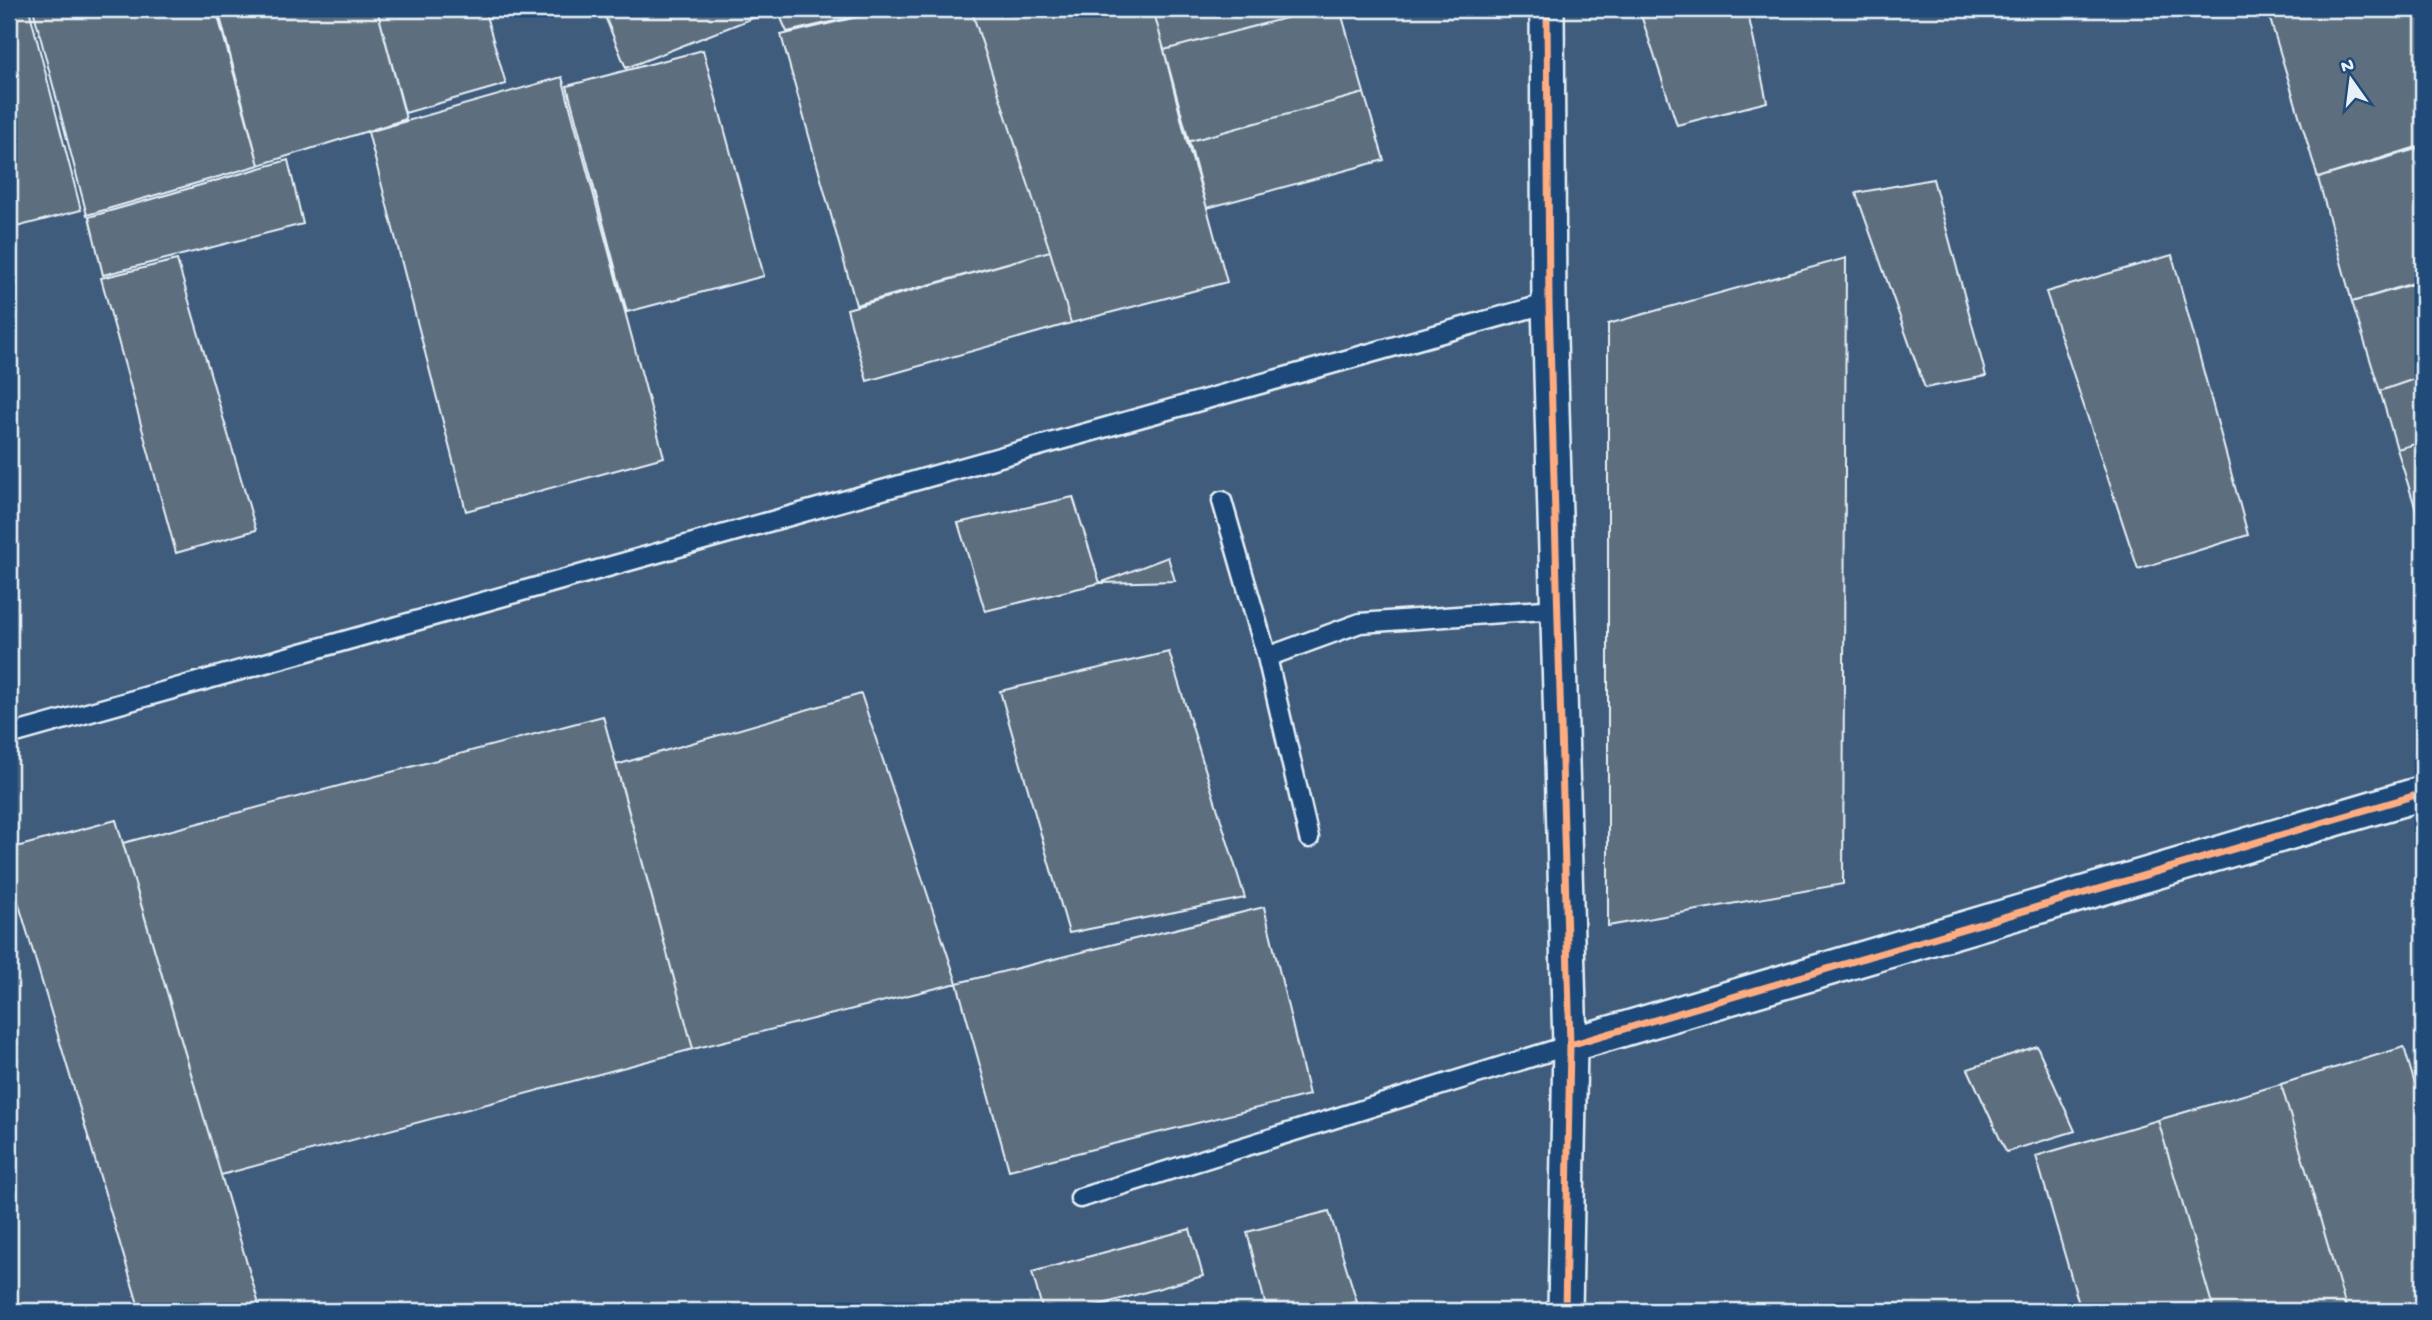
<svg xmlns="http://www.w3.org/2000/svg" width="2432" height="1320" font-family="'Gochi Hand',sans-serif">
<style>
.built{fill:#3f5c7c}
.building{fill:#5d6e7e;stroke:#e8f1f8;stroke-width:2}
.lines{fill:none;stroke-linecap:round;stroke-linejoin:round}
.lane-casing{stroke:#e8f1f8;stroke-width:23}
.street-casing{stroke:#e8f1f8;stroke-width:38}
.lane{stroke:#1f4a7a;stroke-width:18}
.street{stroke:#1f4a7a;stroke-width:33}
.cycleway-casing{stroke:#1f4a7a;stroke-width:11}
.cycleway{stroke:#ffac80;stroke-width:7}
</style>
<rect width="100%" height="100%" fill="#32557b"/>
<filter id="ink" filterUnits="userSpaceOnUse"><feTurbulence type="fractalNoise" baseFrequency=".0143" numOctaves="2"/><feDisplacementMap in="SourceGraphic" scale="14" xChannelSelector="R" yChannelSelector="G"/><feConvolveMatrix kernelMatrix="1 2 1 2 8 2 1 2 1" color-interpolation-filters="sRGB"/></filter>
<g filter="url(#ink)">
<path class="built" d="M9,9H2423V1311H9Z"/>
<path class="building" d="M9,9H29L81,210L9,229Z
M33,9H216L259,165L87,215Z
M218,9H377L406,119L259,165Z
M377,9H484L506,84L405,113Z
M602,9H766L768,12L626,68Z
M777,9H888L787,32Z
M891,9H971L1050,251L856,305L781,35Z
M971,9H1153L1227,282L1071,323L1050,251Z
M1153,9H1320L1164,50Z
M1320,9H1340L1364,93L1187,142L1164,50Z
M1639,9H1747L1767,102L1677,125Z
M2267,9H2423V145L2318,178Z
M703,50L764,276L627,312L567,86Z
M562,77L664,457L466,511L368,132Z
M1364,93L1384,160L1207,208L1187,142Z
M2423,147V280L2352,302L2318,178Z
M288,160L303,224L103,275L89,217Z
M1933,179L1986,376L1925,388L1856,193Z
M1050,251L1071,323L867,381L847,309Z
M2172,255L2248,535L2138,569L2046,292Z
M1846,258L1843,884L1608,926V324Z
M177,260L256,530L176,553L101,278Z
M2423,281V376L2380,391L2352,302Z
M2423,376V442L2397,449L2380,391Z
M2423,442V532L2397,449Z
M1073,497L1100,583L985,611L958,523Z
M1168,557L1175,581L1100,583Z
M1169,652L1245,898L1069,933L1000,691Z
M861,694L957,983L693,1049L616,765Z
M603,716L693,1049L221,1175L123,843Z
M116,820L221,1175L261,1311H140L9,871V849Z
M1264,907L1309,1095L1009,1170L957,983Z
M2037,1046L2075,1131L2006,1152L1968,1069Z
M2404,1047L2423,1112V1311H2347L2281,1084Z
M2281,1084L2347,1311H2214L2158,1120Z
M2158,1120L2214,1311H2081L2036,1156Z
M1329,1211L1357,1302L1314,1311H1267L1247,1232Z
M1190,1229L1203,1276L1078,1311H1043L1032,1272Z"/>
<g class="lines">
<defs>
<path id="lane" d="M1222,501L1267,657L1309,838
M1267,657L1360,623L1557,609
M9,735L1549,303
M1080,1198L1570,1045"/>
<path id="street" d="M1547,9L1549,303L1570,1045L1565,1311
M1570,1045L2423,793"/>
</defs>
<use href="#lane" class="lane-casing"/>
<use href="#street" class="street-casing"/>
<use href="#lane" class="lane"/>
<use href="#street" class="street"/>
<defs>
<path id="cycleway" d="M1547,9L1549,303L1570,1045L1565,1311
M1570,1045L2423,793"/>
</defs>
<use href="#cycleway" class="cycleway-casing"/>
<use href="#cycleway" class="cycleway"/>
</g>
</g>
<rect width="2432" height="1320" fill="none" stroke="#1f4a7a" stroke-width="35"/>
<rect x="18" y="18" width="2397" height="1285" fill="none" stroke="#e8f1f8" stroke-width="2.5" filter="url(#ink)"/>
<g transform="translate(2351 80) rotate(346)" stroke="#1f4a7a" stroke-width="5" paint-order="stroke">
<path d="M0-5L12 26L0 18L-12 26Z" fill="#e8f1f8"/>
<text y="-10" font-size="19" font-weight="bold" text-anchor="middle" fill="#e8f1f8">N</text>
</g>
</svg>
